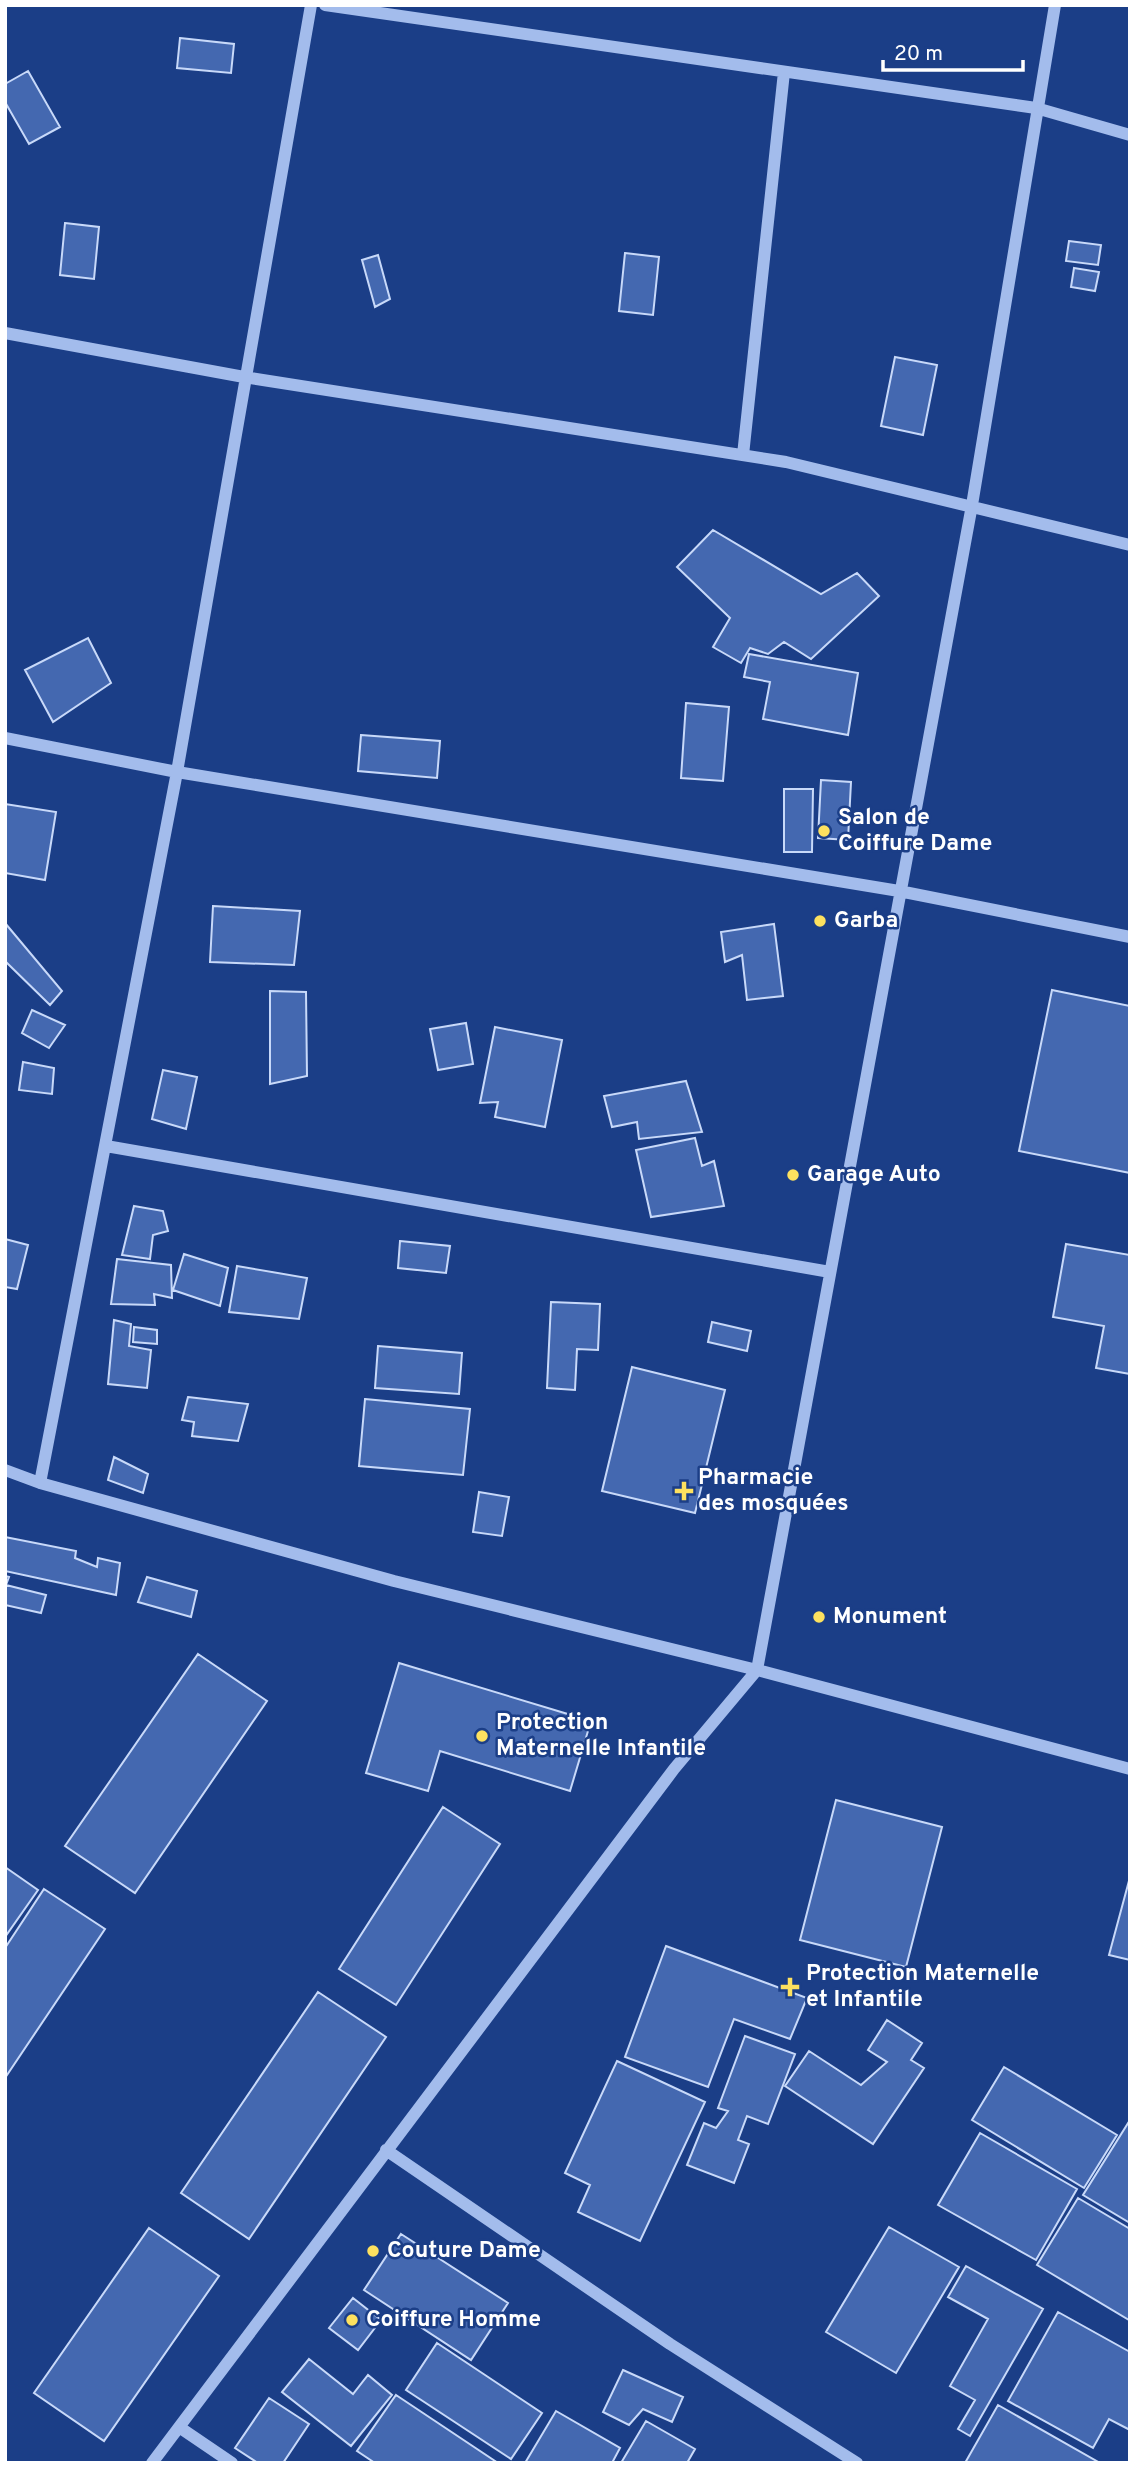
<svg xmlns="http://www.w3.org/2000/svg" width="1135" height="2468" font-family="Overpass,sans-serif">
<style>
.building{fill:#4468b0;stroke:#c8d9f9;stroke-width:2}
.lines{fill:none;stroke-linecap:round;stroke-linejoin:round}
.minor{stroke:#a3bcec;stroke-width:12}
.poi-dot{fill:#fde15f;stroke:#1b3e87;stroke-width:2.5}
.labels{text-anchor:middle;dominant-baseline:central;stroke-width:5;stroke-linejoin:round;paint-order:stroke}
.poi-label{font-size:23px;font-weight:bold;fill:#fff;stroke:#1b3e87;text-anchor:start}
</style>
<rect width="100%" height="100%" fill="#1b3e87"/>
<path class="building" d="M180,38L234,44L231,73L177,68Z
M28,71L60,127L29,144L5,102V84Z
M65,223L99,227L94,279L60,275Z
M1069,241L1101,245L1098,265L1066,261Z
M625,253L659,257L653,315L619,311Z
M378,255L390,299L375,307L362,260Z
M1074,268L1099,272L1095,291L1071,287Z
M895,357L937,365L923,435L881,426Z
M713,530L821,594L857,573L879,596L811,659L784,642L768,654L750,648L741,663L713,647L730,618L677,567Z
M88,638L111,683L53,722L25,670Z
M749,654L858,673L848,735L763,719L770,682L744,677Z
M686,703L729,707L723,781L681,778Z
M361,735L440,741L437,778L358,771Z
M821,780L851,782L848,840L818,838Z
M784,789H813L812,852H784Z
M5,804L56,812L45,880L5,873Z
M213,906L300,911L294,965L210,962Z
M5,923L62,991L50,1005L5,961Z
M774,924L783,996L747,1000L742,955L725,962L721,932Z
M1052,990L1130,1006V1173L1019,1151Z
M270,991L306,992L307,1076L270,1084Z
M32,1010L65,1025L49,1048L22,1033Z
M466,1023L473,1064L438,1070L430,1029Z
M495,1027L562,1040L545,1127L495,1117L498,1102L480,1103Z
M23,1062L54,1068L52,1094L19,1090Z
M163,1070L197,1077L186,1129L152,1119Z
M686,1081L702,1132L639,1139L637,1122L612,1127L604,1096Z
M695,1138L702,1166L714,1161L724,1206L651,1217L636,1150Z
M134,1206L163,1211L168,1231L153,1235L150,1259L122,1255Z
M5,1239L28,1245L17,1289L5,1287Z
M400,1241L450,1246L446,1273L398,1268Z
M1066,1244L1130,1255V1374L1096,1368L1104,1326L1053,1317Z
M184,1254L228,1268L220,1306L173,1290Z
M117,1259L171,1265L172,1298L154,1294L155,1305L111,1304Z
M237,1266L307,1278L299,1319L229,1312Z
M551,1302L600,1304L598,1350L577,1349L575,1390L547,1388Z
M114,1320L131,1324L129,1346L151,1350L147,1388L108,1384Z
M712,1322L751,1331L747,1351L708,1342Z
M134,1327L157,1330V1344L133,1342Z
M378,1346L462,1353L459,1394L375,1388Z
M632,1367L725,1390L695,1513L602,1491Z
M188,1397L248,1404L238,1441L192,1436L194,1422L182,1420Z
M365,1399L470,1409L463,1475L359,1466Z
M114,1457L148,1474L143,1493L108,1480Z
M479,1492L509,1497L502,1536L473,1532Z
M5,1537L76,1551L75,1558L97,1567L98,1558L120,1563L116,1595L5,1571Z
M5,1576L9,1577L6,1585L46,1595L41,1613L5,1605Z
M147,1577L197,1591L191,1617L138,1602Z
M198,1654L267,1701L135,1893L65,1846Z
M399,1663L591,1721L570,1791L440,1751L428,1791L366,1773Z
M836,1800L942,1827L906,1967L800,1940Z
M443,1807L500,1844L396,2005L339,1969Z
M5,1867L38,1890L5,1937Z
M1130,1877V1960L1109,1955Z
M44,1889L105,1929L5,2078V1948Z
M666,1946L807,1998L790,2039L734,2019L708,2087L625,2057Z
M318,1992L386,2037L249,2239L181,2193Z
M887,2020L922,2043L911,2060L924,2068L873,2144L785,2086L809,2051L861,2085L887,2062L868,2050Z
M745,2036L795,2054L768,2124L747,2116L738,2140L749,2144L734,2183L687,2165L704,2123L716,2128L728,2111L718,2108Z
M617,2061L705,2102L640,2241L578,2212L590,2185L565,2173Z
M1004,2067L1117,2135L1084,2188L972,2120Z
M1130,2120V2223L1083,2195Z
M980,2133L1077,2189L1036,2260L938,2205Z
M1078,2198L1130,2229L1129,2320L1037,2265Z
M889,2227L959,2267L896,2373L826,2332Z
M149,2228L219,2276L104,2441L34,2393Z
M401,2234L508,2303L471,2360L364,2290Z
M966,2266L1043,2309L970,2436L958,2429L975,2400L950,2386L988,2319L948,2297Z
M353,2298L381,2320L358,2350L329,2328Z
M1058,2312L1130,2352V2430L1109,2419L1093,2448L1008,2401Z
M437,2343L542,2413L511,2459L406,2390Z
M309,2359L353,2394L368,2375L392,2395L351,2446L282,2392Z
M623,2370L683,2397L672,2422L643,2409L629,2425L603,2412Z
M396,2395L498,2463H375L357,2451Z
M269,2398L309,2424L283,2463H258L235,2448Z
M998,2405L1100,2463H965Z
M556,2411L620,2448L612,2463H525Z
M646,2421L695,2449L687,2463H621Z"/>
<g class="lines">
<path class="minor" d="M325,5L1036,108L1130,135
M5,333L244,377L786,462L1130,545
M743,455L784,72
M5,738L177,772L899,891L1130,937
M106,1146L830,1272
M5,1470L40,1483L394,1581L757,1670L1130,1769
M40,1483L177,772L311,5
M386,2150L670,2344L857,2463
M179,2427L232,2463
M152,2463L674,1769L757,1670L972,505L1055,5"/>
</g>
<g class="poi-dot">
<circle cx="824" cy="831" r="7"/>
<circle cx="820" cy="921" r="7"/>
<circle cx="793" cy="1175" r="7"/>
<path d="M680.5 1480.5h7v7h7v7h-7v7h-7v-7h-7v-7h7z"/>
<circle cx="819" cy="1617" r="7"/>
<circle cx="482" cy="1736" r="7"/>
<path d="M786.5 1976.5h7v7h7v7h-7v7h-7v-7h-7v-7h7z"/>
<circle cx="373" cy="2251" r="7"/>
<circle cx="352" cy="2320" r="7"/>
</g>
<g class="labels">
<g class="poi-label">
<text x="838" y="818">Salon de<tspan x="838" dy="26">Coiffure Dame</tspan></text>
<text x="834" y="921">Garba</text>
<text x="807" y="1175">Garage Auto</text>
<text x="698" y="1478">Pharmacie<tspan x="698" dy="26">des mosquées</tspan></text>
<text x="833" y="1617">Monument</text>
<text x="496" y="1723">Protection<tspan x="496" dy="26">Maternelle Infantile</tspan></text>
<text x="806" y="1974">Protection Maternelle<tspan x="806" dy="26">et Infantile</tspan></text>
<text x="387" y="2251">Couture Dame</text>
<text x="366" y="2320">Coiffure Homme</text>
</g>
</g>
<rect width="1135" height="2468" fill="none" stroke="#ffffff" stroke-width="14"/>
<path d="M883 60v10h140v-10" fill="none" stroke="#ffffff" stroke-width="3.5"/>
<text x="894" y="60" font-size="21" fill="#ffffff" stroke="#1b3e87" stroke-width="5" paint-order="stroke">20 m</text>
</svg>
